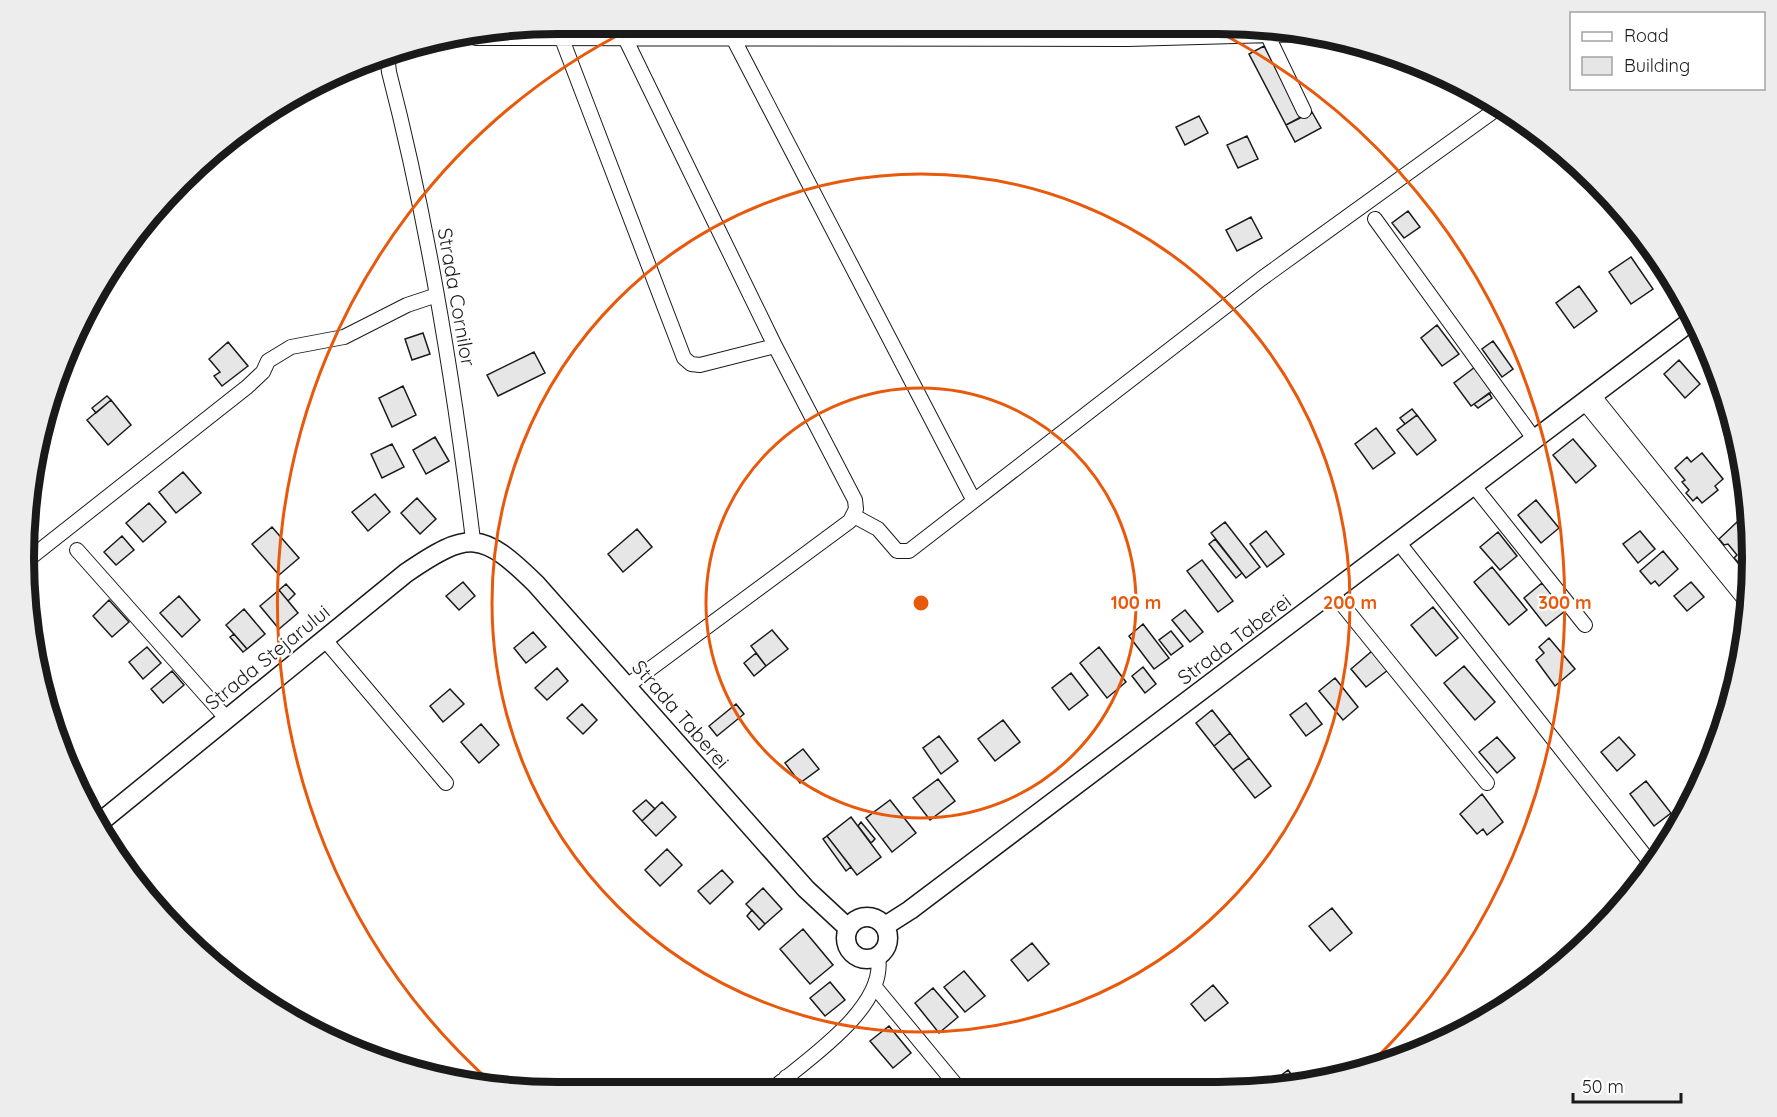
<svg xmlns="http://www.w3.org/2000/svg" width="1777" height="1117" font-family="Quicksand,sans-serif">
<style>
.building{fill:#e6e6e6;stroke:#1a1a1a;stroke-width:1.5}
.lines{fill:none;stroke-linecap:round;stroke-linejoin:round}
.street-casing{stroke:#1a1a1a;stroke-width:16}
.secondary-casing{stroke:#1a1a1a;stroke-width:21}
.street{stroke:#fff;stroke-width:14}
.secondary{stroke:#fff;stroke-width:18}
.ring{fill:none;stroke:#e8590c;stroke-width:3}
.labels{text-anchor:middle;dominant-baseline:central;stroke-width:4.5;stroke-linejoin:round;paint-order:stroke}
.street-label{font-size:20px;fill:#1a1a1a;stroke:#fff}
.rim{fill:none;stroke:#1a1a1a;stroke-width:8}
.centre{fill:#e8590c;stroke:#fff;stroke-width:3}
.ring-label{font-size:18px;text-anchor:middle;font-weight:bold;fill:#e8590c;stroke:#fff;stroke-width:4.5;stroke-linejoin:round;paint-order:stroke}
</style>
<rect width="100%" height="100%" fill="#fff"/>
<path class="building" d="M1264,46L1301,117L1286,125L1249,54Z
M1312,112L1321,128L1295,142L1286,125Z
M1199,116L1208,133L1185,145L1176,127Z
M1247,136L1258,159L1238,168L1227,145Z
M1408,211L1420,227L1404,238L1392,223Z
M1251,217L1262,238L1237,251L1226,230Z
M1631,257L1653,289L1631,304L1609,272Z
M1579,286L1597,311L1574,328L1556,303Z
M1437,325L1459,354L1442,366L1421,338Z
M423,333L430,354L412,360L405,339Z
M1493,341L1513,369L1502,377L1482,349Z
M228,342L248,366L222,386L214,376L220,372L209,359Z
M534,352L545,373L498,396L487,375Z
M1679,360L1700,384L1685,398L1664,374Z
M1475,367L1493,391L1471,406L1454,383Z
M403,386L416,415L392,427L379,398Z
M1489,393L1492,398L1478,408L1474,404Z
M107,396L111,400L96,413L92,408Z
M111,400L131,425L108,445L87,420Z
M1412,409L1417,415L1405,424L1400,418Z
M1417,415L1436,440L1417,455L1397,430Z
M1376,428L1395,453L1373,469L1355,444Z
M435,437L449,461L426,474L413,450Z
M1573,439L1596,466L1576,483L1553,455Z
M392,444L404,467L382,478L371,454Z
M1702,453L1723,479L1715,486L1718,490L1702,503L1697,497L1693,501L1686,493L1689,490L1682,482L1685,480L1675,468L1687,457L1691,462Z
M183,472L201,493L176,513L159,492Z
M375,494L390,512L368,531L352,512Z
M417,498L436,519L420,534L401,513Z
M1536,500L1559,528L1541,543L1518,515Z
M149,503L166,522L143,542L126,523Z
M1225,522L1260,567L1246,578L1211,533Z
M1737,522L1750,537L1751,569L1744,560L1740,564L1734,558L1737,555L1728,544L1724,545L1719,539Z
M272,527L299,558L279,575L252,544Z
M637,529L652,547L623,572L608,554Z
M1266,531L1284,554L1267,567L1250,544Z
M1640,531L1655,549L1638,563L1623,544Z
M1498,532L1517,556L1500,570L1480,547Z
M122,536L134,550L116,565L104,552Z
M1215,539L1242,573L1236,578L1209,544Z
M1663,551L1678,569L1659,586L1655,581L1651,584L1640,571Z
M1202,560L1233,601L1218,612L1187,571Z
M1492,567L1527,610L1509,625L1474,582Z
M463,582L475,596L459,610L446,596Z
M1691,582L1704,597L1687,611L1674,596Z
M1542,583L1565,611L1546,626L1524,598Z
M286,584L295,594L288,601L279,590Z
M279,590L298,613L279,629L260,606Z
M179,596L200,620L182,637L160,613Z
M109,600L129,622L112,637L93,616Z
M1433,607L1458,638L1436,656L1411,625Z
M244,609L265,634L247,649L226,625Z
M1185,610L1203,632L1190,642L1172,620Z
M1143,624L1169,658L1154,669L1129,636Z
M772,630L788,649L766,666L751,646Z
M1171,631L1183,646L1171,655L1159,640Z
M533,632L546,647L526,663L514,648Z
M234,634L247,649L243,652L230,637Z
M1549,638L1575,669L1555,686L1536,660L1544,653L1539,647Z
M147,647L161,663L143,679L129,662Z
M1099,647L1126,682L1107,698L1080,663Z
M1372,651L1388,670L1366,687L1351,669Z
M756,653L766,666L754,676L744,663Z
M1464,666L1495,702L1475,720L1444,683Z
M1143,667L1156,684L1145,693L1132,676Z
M557,668L568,681L547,700L535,688Z
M172,671L184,685L163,703L151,689Z
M1071,673L1088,695L1069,710L1052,688Z
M1335,678L1358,707L1343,720L1319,691Z
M450,689L464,704L443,722L430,706Z
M1306,703L1322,724L1306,736L1290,715Z
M582,704L597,720L583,734L567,718Z
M736,704L744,714L717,736L709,726Z
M1212,710L1230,733L1214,746L1196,723Z
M1003,720L1020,742L995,761L978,739Z
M481,724L499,745L479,763L461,742Z
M1230,733L1249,758L1233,770L1214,746Z
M939,736L958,761L941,774L923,748Z
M1497,737L1515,758L1497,773L1479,752Z
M1619,737L1635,755L1617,771L1601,752Z
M803,749L819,769L800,783L785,763Z
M1249,758L1271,786L1255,798L1233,770Z
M938,779L955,801L930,820L913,798Z
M1646,781L1671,813L1654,826L1630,794Z
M1482,794L1503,822L1487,835L1483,829L1477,834L1460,814Z
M646,800L655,809L642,821L633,811Z
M890,800L916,833L892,852L866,818Z
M662,802L676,817L656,836L642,821Z
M851,817L881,857L857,875L827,836Z
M861,822L875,839L871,843L858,826Z
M827,836L851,867L846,871L823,839Z
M667,849L682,865L660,886L645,870Z
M722,870L733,882L710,904L698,891Z
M763,888L782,909L765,924L746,904Z
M1332,908L1352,933L1330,951L1309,926Z
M752,910L765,924L759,930L747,916Z
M803,929L833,965L810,984L780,949Z
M1032,943L1049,964L1028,981L1011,960Z
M964,971L985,996L965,1012L944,987Z
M830,982L845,1000L825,1016L810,998Z
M1213,985L1228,1003L1205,1021L1191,1004Z
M933,988L958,1017L939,1033L915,1003Z
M889,1026L911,1053L893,1068L870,1041Z
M1288,1070L1299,1084L1274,1089L1270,1084Z"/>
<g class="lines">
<defs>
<path id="street" d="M1268,36L1304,111
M476,38L1127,39L1308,34
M625,38L775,346L855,500L856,509L850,521L627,686
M733,38L974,501
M562,39L684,358L691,364L700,365L775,346
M392,51L388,63L389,72C429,226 454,383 473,540
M1375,219L1535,440
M1593,395L1752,593
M1584,402L1750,606
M1474,486L1585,625
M854,516L878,529L897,551H909L1261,279L1498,108
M1399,543L1653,866
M77,550L227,719
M25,562L247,387L263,372L268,361L291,347L344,337L407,305L437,295
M1333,593L1487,783
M325,640L446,783
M875,987L961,1091
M786,1077L796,1090
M771,1090C806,1060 887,1008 878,957"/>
<path id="secondary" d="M99,823L406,573C469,530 482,531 536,584L806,889L848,928
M846 938a21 21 0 1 1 42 0a21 21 0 1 1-42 0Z
M885,926L910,910L1694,319"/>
</defs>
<use href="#street" class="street-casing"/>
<use href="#secondary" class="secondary-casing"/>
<use href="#street" class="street"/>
<use href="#secondary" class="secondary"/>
</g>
<g class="ring">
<circle cx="921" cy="603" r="215"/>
<circle cx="921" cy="603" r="429"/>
<path d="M494 1085A644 644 0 0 1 634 27M1213 29A644 644 0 0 1 1364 1070"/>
</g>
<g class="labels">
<g class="street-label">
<text transform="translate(457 297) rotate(80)">Strada Cornilor</text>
<text transform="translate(1234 639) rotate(-37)">Strada Taberei</text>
<text transform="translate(267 657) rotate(-39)">Strada Stejarului</text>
<text transform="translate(681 714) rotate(49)">Strada Taberei</text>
</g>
</g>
<path d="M0 0H1777V1117H0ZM558 34H1218A524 524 0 0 1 1742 558V558A524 524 0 0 1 1218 1082H558A524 524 0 0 1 34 558V558A524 524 0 0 1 558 34Z" fill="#ededed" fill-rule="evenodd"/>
<path class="rim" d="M558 34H1218A524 524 0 0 1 1742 558V558A524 524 0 0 1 1218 1082H558A524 524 0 0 1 34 558V558A524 524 0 0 1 558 34Z"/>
<circle cx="921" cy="603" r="9" class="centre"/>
<g class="ring-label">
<text x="1136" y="609">100 m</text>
<text x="1350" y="609">200 m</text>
<text x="1565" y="609">300 m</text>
</g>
<rect x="1570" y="12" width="195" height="78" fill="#ffffff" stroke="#a3a3a3" stroke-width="1.5"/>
<rect x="1582" y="32" width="30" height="9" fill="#ffffff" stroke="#a3a3a3" stroke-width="1.5"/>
<text x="1624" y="42" font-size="18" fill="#1a1a1a">Road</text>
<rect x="1582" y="57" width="30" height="18" fill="#e6e6e6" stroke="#a3a3a3" stroke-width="1.5"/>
<text x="1624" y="72" font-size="18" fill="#1a1a1a">Building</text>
<path d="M1573 1093v9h108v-9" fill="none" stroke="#1a1a1a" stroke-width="3"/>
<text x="1582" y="1093" font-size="18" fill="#1a1a1a" stroke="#ffffff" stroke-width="4.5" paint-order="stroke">50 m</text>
</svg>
